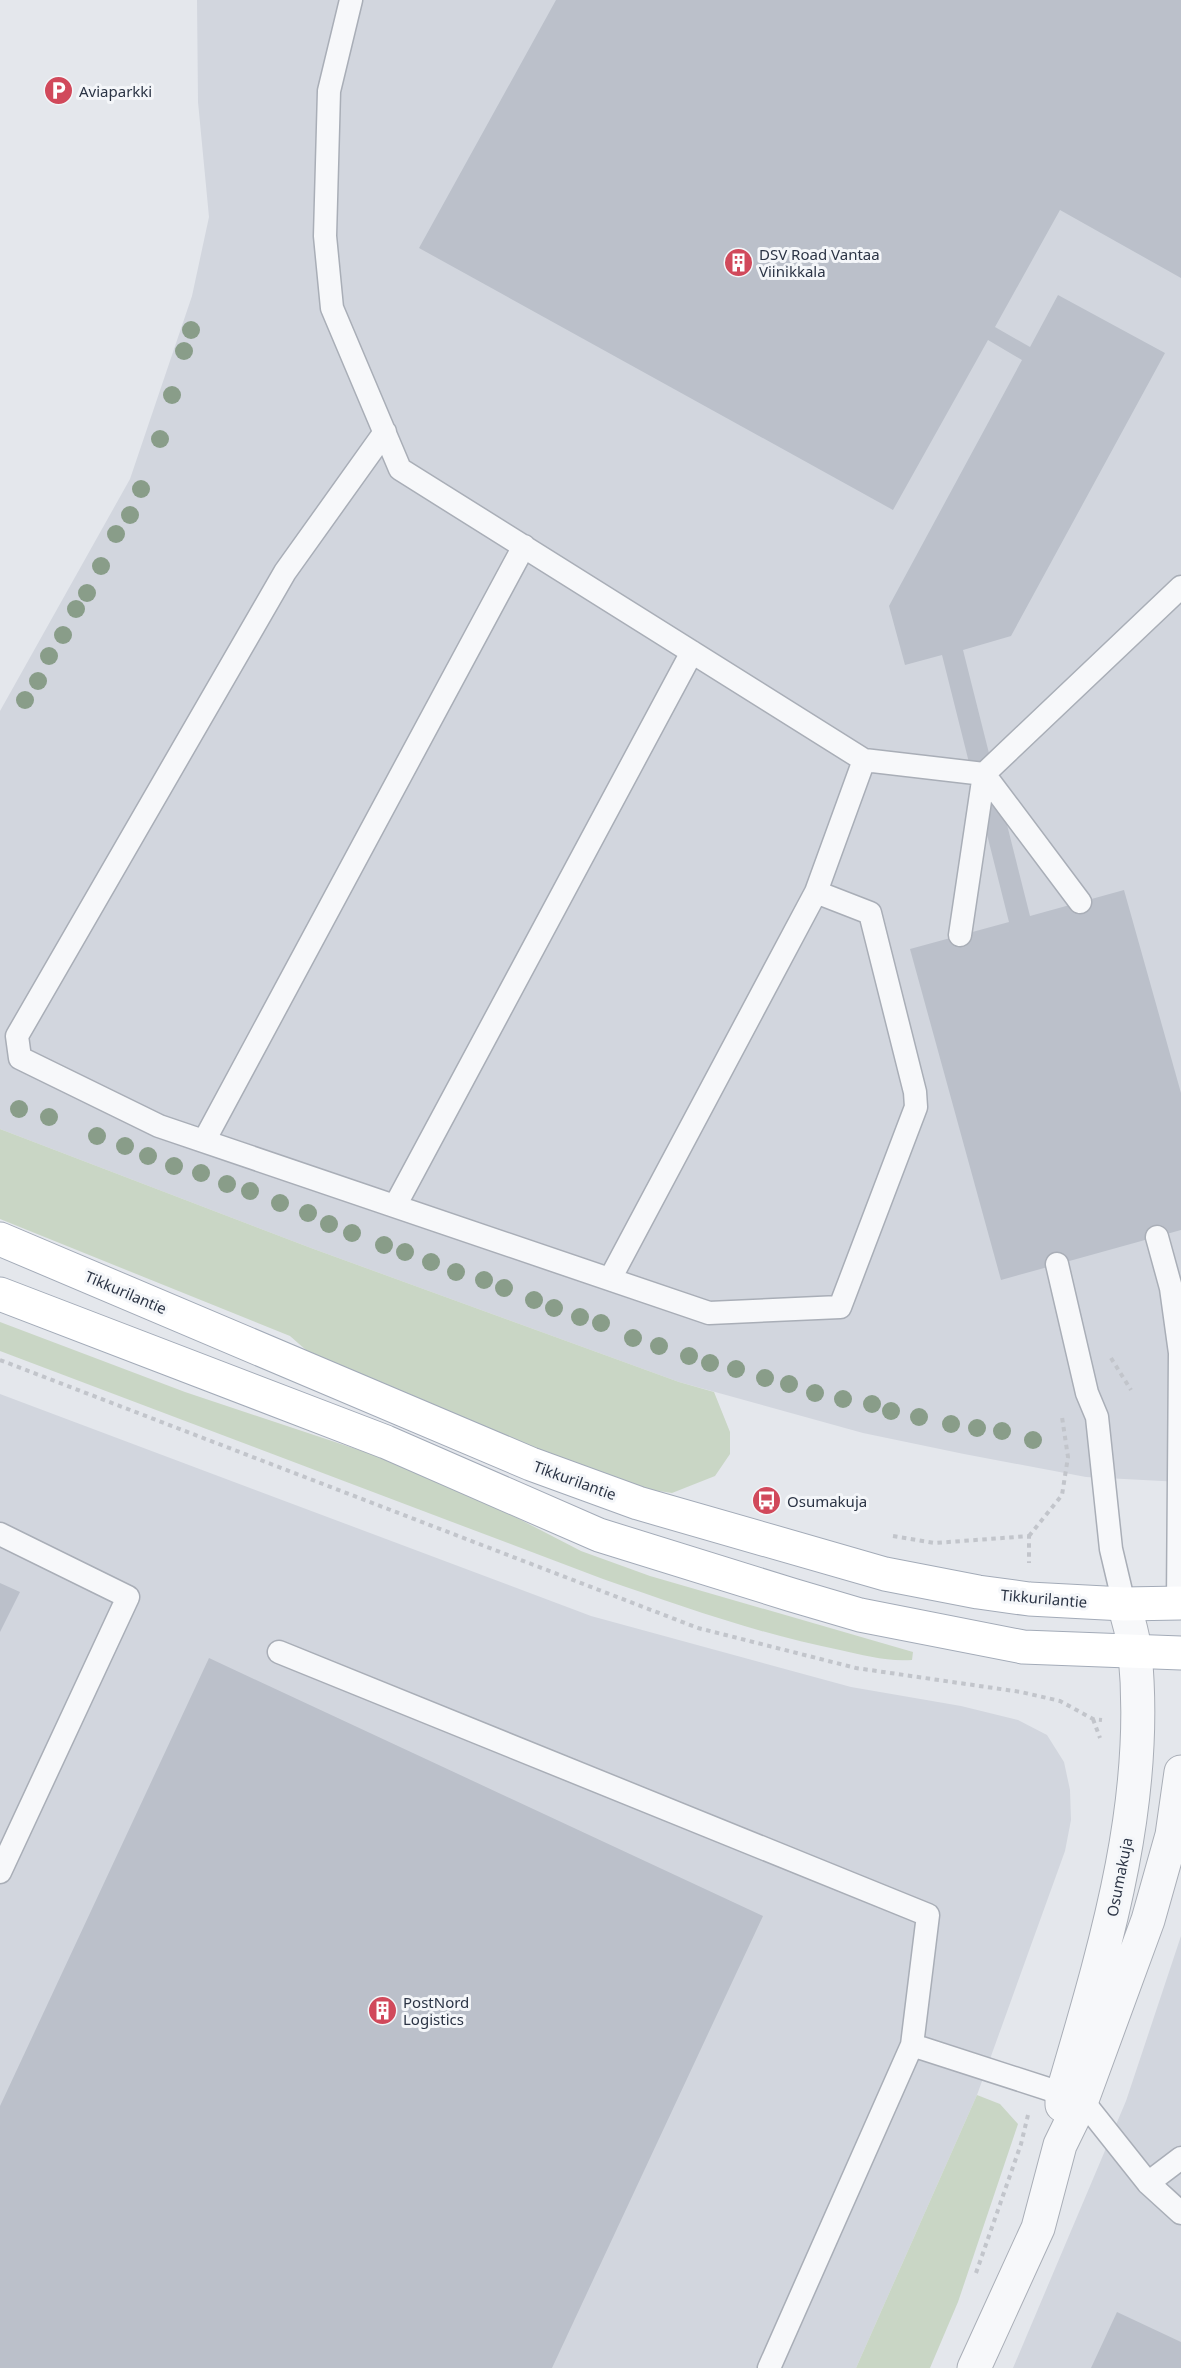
<svg xmlns="http://www.w3.org/2000/svg" width="1181" height="2368" font-family="'Noto Sans',sans-serif">
<style>
.built{fill:#d2d6de}
.green{fill:#c9d6c5}
.building{fill:#bbc0ca}
.lines{fill:none;stroke-linecap:round;stroke-linejoin:round}
.service-casing{stroke:#a9aeb7;stroke-width:25}
.minor-casing{stroke:#a9aeb7;stroke-width:35}
.primary-casing{stroke:#a3abb8;stroke-width:35}
.path{stroke:#c2c5cb;stroke-width:4;stroke-dasharray:4.5 4.5;stroke-linecap:butt}
.service{stroke:#f7f8fa;stroke-width:22}
.minor{stroke:#f7f8fa;stroke-width:33}
.primary{stroke:#fff;stroke-width:33}
.tree{fill:#899d89}
.labels{text-anchor:middle;dominant-baseline:central;stroke-width:6;stroke-linejoin:round;paint-order:stroke}
.poi-label{font-size:15px;fill:#2b3445;stroke:#f4f6f9;text-anchor:start}
.street-label{font-size:15px;fill:#2b3445;stroke:#f4f6f9}
</style>
<rect width="100%" height="100%" fill="#e4e7ec"/>
<path class="built" d="M197,0H1181V1482L1086,1477L964,1454L863,1433L679,1382L311,1248L0,1129V711L130,479L192,296L209,217L198,102Z
M0,1394L591,1616L851,1687L961,1706L1018,1720L1047,1735L1064,1762L1070,1790L1071,1820L1065,1851L977,2095L856,2368H0Z
M1181,1936V2368H1013L1126,2101Z"/>
<path class="green" d="M0,1129L311,1248L679,1382L714,1392L730,1432V1454L715,1476L672,1493L632,1487L592,1474L314,1357L290,1336L0,1219Z
M0,1322L185,1392L413,1468L465,1491L581,1551L650,1576L913,1652L912,1660C888,1662 863,1655 840,1650C759,1634 681,1606 603,1579L0,1351Z
M977,2095L1000,2104L1018,2124L958,2302L930,2368H856Z"/>
<path class="building" d="M556,0H1181V278L1060,210L995,327L1030,347L1058,295L1165,353L1011,636L963,650L1030,916L1124,890L1181,1093V1230L1001,1280L910,949L1009,922L942,655L905,665L889,606L1022,360L988,340L893,510L419,248Z
M0,1583L20,1592L0,1632Z
M209,1658L763,1916L552,2368H0V2106Z
M1117,2312L1181,2342V2368H1091Z"/>
<g class="lines">
<defs>
<path id="service" d="M351,0L329,91L325,236L332,308L400,469L864,760L984,774L1080,902
M385,432L285,572L17,1036L20,1058L159,1126L709,1313L840,1307L916,1107L915,1092L870,913L816,892L864,760
M960,935L984,774L1181,587
M204,1141L524,546
M395,1206L692,652
M1157,1237L1171,1288L1180,1353L1178,1603
M1057,1264L1087,1393L1097,1417L1111,1549L1124,1604
M610,1279L816,892
M0,1534L128,1597L0,1872
M279,1652L928,1915L912,2045L769,2368
M912,2045L1082,2100L1148,2183L1181,2213
M1148,2183L1181,2158"/>
<path id="minor" d="M1062,2105V2095C1104,1951 1150,1805 1135,1653C1134,1637 1128,1620 1124,1604
M974,2368L1038,2228L1060,2145L1082,2100L1148,1920L1172,1835L1181,1772"/>
<path id="primary" d="M0,1239L531,1464L638,1503L885,1574L978,1592L1029,1599L1124,1604L1181,1603
M0,1294L386,1442L599,1535L792,1595L860,1615L1023,1647L1181,1653"/>
</defs>
<use href="#service" class="service-casing"/>
<use href="#minor" class="minor-casing"/>
<use href="#primary" class="primary-casing"/>
<path class="path" d="M1111,1358L1131,1390
M0,1360L698,1628L856,1668L1021,1692L1060,1701L1093,1719L1102,1720
M893,1536L935,1543L1029,1536V1563
M1029,1536L1062,1495L1068,1457L1062,1417
M1093,1719L1100,1738
M976,2273L1021,2144L1028,2115"/>
<use href="#service" class="service"/>
<use href="#minor" class="minor"/>
<use href="#primary" class="primary"/>
</g>
<g class="tree">
<circle cx="191" cy="330" r="9"/>
<circle cx="184" cy="351" r="9"/>
<circle cx="172" cy="395" r="9"/>
<circle cx="160" cy="439" r="9"/>
<circle cx="141" cy="489" r="9"/>
<circle cx="130" cy="515" r="9"/>
<circle cx="116" cy="534" r="9"/>
<circle cx="101" cy="566" r="9"/>
<circle cx="87" cy="593" r="9"/>
<circle cx="76" cy="609" r="9"/>
<circle cx="63" cy="635" r="9"/>
<circle cx="49" cy="656" r="9"/>
<circle cx="38" cy="681" r="9"/>
<circle cx="25" cy="700" r="9"/>
<circle cx="19" cy="1109" r="9"/>
<circle cx="49" cy="1117" r="9"/>
<circle cx="97" cy="1136" r="9"/>
<circle cx="125" cy="1146" r="9"/>
<circle cx="148" cy="1156" r="9"/>
<circle cx="174" cy="1166" r="9"/>
<circle cx="201" cy="1173" r="9"/>
<circle cx="227" cy="1184" r="9"/>
<circle cx="250" cy="1191" r="9"/>
<circle cx="280" cy="1203" r="9"/>
<circle cx="308" cy="1213" r="9"/>
<circle cx="329" cy="1224" r="9"/>
<circle cx="352" cy="1233" r="9"/>
<circle cx="384" cy="1245" r="9"/>
<circle cx="405" cy="1252" r="9"/>
<circle cx="431" cy="1262" r="9"/>
<circle cx="456" cy="1272" r="9"/>
<circle cx="484" cy="1280" r="9"/>
<circle cx="504" cy="1288" r="9"/>
<circle cx="534" cy="1300" r="9"/>
<circle cx="554" cy="1308" r="9"/>
<circle cx="580" cy="1317" r="9"/>
<circle cx="601" cy="1323" r="9"/>
<circle cx="633" cy="1338" r="9"/>
<circle cx="659" cy="1346" r="9"/>
<circle cx="689" cy="1356" r="9"/>
<circle cx="710" cy="1363" r="9"/>
<circle cx="736" cy="1369" r="9"/>
<circle cx="765" cy="1378" r="9"/>
<circle cx="789" cy="1384" r="9"/>
<circle cx="815" cy="1393" r="9"/>
<circle cx="843" cy="1399" r="9"/>
<circle cx="872" cy="1404" r="9"/>
<circle cx="891" cy="1411" r="9"/>
<circle cx="919" cy="1417" r="9"/>
<circle cx="951" cy="1424" r="9"/>
<circle cx="977" cy="1428" r="9"/>
<circle cx="1002" cy="1431" r="9"/>
<circle cx="1033" cy="1440" r="9"/>
</g>
<defs>
<symbol id="parking-disc" viewBox="-11 -11 22 22"><circle r="9.5" fill="#d1495b" stroke="#f4f6f9"/><path d="M-3.5-5.5H1a3.5 3.5 0 0 1 0 7H-1V5.5H-3.5ZM-1-3.4V-.6H.8a1.4 1.4 0 0 0 0-2.8Z" fill="#fff"/></symbol>
<symbol id="building-disc" viewBox="-11 -11 22 22"><circle r="9.5" fill="#d1495b" stroke="#f4f6f9"/><path d="M-4-6H4V6H1V3H-1V6H-4ZM-2.5-4.3h1.7v1.8h-1.7ZM.8-4.3h1.7v1.8H.8ZM-2.5-1h1.7V.8h-1.7ZM.8-1h1.7V.8H.8Z" fill="#fff"/></symbol>
<symbol id="bus-disc" viewBox="-11 -11 22 22"><circle r="9.5" fill="#d1495b" stroke="#f4f6f9"/><path d="M-5-6H5V4H4V6H2V4H-2V6H-4V4H-5ZM-3.5-4V0h7V-4ZM-3.5 1.2v1.5H-2V1.2ZM2 1.2v1.5H3.5V1.2Z" fill="#fff"/></symbol>
</defs>
<g fill-rule="evenodd">
<use href="#parking-disc" x="42" y="74" width="33" height="33"/>
<use href="#building-disc" x="722" y="246" width="33" height="33"/>
<use href="#bus-disc" x="750" y="1484" width="33" height="33"/>
<use href="#building-disc" x="366" y="1994" width="33" height="33"/>
</g>
<g class="labels">
<g class="poi-label">
<text x="79" y="91">Aviaparkki</text>
<text x="759" y="254">DSV Road Vantaa<tspan x="759" dy="17">Viinikkala</tspan></text>
<text x="787" y="1501">Osumakuja</text>
<text x="403" y="2002">PostNord<tspan x="403" dy="17">Logistics</tspan></text>
</g>
<g class="street-label">
<text transform="translate(126 1292) rotate(23)">Tikkurilantie</text>
<text transform="translate(575 1480) rotate(20)">Tikkurilantie</text>
<text transform="translate(1044 1598) rotate(5)">Tikkurilantie</text>
<text transform="translate(1119 1877) rotate(-79)">Osumakuja</text>
</g>
</g>
</svg>
